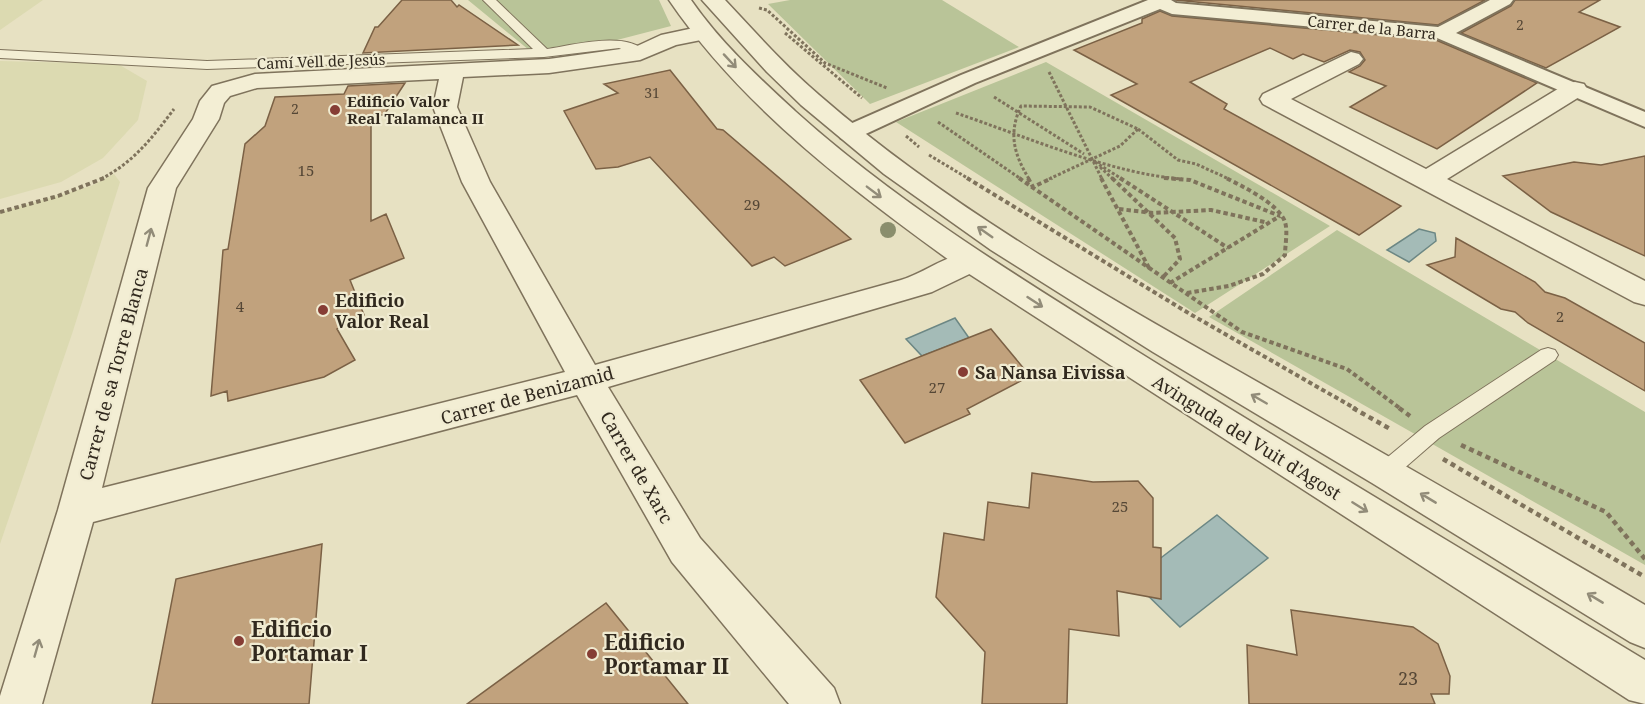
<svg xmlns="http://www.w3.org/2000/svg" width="1645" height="704" font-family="'Noto Serif',serif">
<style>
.farmland{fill:#dcdab1}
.green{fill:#b9c498}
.water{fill:#a4bbb7;stroke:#6c8784;stroke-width:1.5}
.building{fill:#c1a27d;stroke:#7b6145;stroke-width:1.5}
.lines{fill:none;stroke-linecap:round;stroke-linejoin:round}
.service-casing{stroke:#7f735c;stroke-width:2}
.pedestrian-casing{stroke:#7f735c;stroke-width:4}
.minor-casing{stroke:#7f735c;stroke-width:3}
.tertiary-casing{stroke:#7f735c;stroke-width:3}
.path-far2{stroke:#7f735c;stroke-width:3;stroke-dasharray:3 2;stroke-linecap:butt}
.path-far1{stroke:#7f735c;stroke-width:4;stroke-dasharray:4.5 3;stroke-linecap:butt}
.path{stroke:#7f735c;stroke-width:4.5;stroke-dasharray:5 4;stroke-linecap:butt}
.service{fill:#f3eed4;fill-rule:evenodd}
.pedestrian{fill:#f3eed4;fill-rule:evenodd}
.minor{fill:#f3eed4;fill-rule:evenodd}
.tertiary{fill:#f3eed4;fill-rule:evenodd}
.tree{fill:#8a8e6d}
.oneway{stroke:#928c79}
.poi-dot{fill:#863d34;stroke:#f0ebd1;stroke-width:2}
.labels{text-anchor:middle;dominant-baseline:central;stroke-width:4.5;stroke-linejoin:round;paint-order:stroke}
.far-number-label{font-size:14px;fill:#554736}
.far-street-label{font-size:15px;fill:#31291e;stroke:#f0ebd1}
.far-poi-label{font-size:15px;font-weight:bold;fill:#31291e;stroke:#f0ebd1;text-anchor:start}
.number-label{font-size:15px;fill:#554736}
.poi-label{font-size:18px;font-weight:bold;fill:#31291e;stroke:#f0ebd1;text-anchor:start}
.street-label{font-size:18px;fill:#31291e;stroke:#f0ebd1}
.near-number-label{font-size:18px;fill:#554736}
.near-poi-label{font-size:21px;font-weight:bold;fill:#31291e;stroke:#f0ebd1;text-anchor:start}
</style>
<rect width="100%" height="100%" fill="#e7e1c2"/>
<path class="farmland" d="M0,0H43L0,30Z
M0,61L118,64L147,81L138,120L103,158L61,182L0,199Z
M114,174L120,182L72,334L0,544V212L91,186Z"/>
<path class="green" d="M468,0H659L671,26L590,47L529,50Z
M790,0H942L1019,47L870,104L768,4Z
M1046,62L1330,226L1195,313L896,122Z
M1337,230L1645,412V565L1209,317Z"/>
<path class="water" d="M1419,229L1435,233L1436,241L1409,262L1387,250Z
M955,318L969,338L922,356L906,339Z
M1217,515L1268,558L1180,627L1132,580Z"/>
<path class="building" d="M402,0H451L457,7L459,5L518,45L363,53L375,27H378Z
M1175,0H1485L1438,25Z
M1515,0H1600L1579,12L1620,27L1546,68L1461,33L1511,6Z
M1160,11L1172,16L1436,40L1537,83L1437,149L1350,107L1386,86L1349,72L1360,66L1365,60L1360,52L1350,50L1324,62L1303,54L1293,59L1270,48L1190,82L1227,104L1224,109L1401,206L1359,235L1111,95L1137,84L1074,50L1142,23V19Z
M670,70L717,129L723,130L851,239L785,266L774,257L752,266L650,157L618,167L596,169L564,111L618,93L604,84Z
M405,83L384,115H371V221L386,214L404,258L350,280L364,315L337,329L355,360L324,377L228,401L227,391L211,396L223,250L228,249L245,144L265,126L275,97L344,94L348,86Z
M1645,156V256L1551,212L1503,176L1574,162L1601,165Z
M1456,238L1535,282L1545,292L1565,298L1645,343V391L1528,323L1515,312L1501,309L1427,265L1455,257Z
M991,329L1030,376L967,409L970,414L905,443L860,380Z
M1032,473L1093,482L1138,481L1153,498V547L1161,548V599L1117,591L1119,636L1069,629L1067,704H982L985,652L936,597L944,533L984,540L988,502L1029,508Z
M322,544L309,704H152L176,579Z
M606,603L688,704H467Z
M1291,610L1413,627L1438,644L1450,676L1449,694H1431L1435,704H1249L1247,645L1297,655Z"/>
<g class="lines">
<defs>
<path id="service" d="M483,0H496L547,49C574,45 628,30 647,53L640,57L619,48L544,57L207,69L0,58V50L207,61L533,49Z
M1548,348L1555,350L1558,355L1555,360L1439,438L1393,478L1385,481L1377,478L1374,472L1377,466L1425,426L1541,350Z"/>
<path id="pedestrian" d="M1148,0H1171L1176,3L1438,27L1490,0H1513L1510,4L1456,33L1645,112V127L1437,38L1172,14L1160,9L975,83L857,138L849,140L841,138L838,133L841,128L961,75Z"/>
<path id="minor" d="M703,26L711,28L714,33L711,38L676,45L640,60L549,73L463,77L457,107L490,182L595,365C697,337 799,308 901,280C926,273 955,247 982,254L986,261L982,268L932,292L608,387L700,538L834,688L840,704H789L672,562L577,395L93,522L42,704H0V696L58,510L148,188L193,119L200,101L212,86L255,74L549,59L635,47L661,35ZM439,79L433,107L462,182L565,372L102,488L176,188L219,119L224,103L230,96L257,88Z
M1351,52L1359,54L1363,59L1359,64L1291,99L1426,169L1566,84L1575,82L1584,84L1587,89L1584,94L1447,179L1645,281V305L1634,302L1263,104L1260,99L1263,94Z"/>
<path id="tertiary" d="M669,0H691C720,42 757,76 795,111C894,200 1007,270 1119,340C1293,449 1470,554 1645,660V704L1629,700L960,268C854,191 744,110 669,0Z
M702,0H725C755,32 785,66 819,95C958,216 1124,306 1284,397C1405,465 1525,535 1645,605V648L1630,642L1372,483L1153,352L991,250L884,174L801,105L767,72Z"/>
</defs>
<use href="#service" class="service-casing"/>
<use href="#pedestrian" class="pedestrian-casing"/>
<use href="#minor" class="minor-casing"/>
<use href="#tertiary" class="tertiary-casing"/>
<path class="path-far2" d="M759,8L767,10L825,63L887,88
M785,33L862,98
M1049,72L1102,179
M994,97L1084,154
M956,113C1024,136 1112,174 1182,179
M938,122L1021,179
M1138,129L1178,160L1196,164L1229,179
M906,136L919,147
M929,155L969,179
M1095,162L1122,179
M1100,167L1113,179
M101,179C134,162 152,138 174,109
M1029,179C1014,154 1008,134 1021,106L1090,107L1138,129
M1049,179L1120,146L1138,129"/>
<path class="path-far1" d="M967,178L1190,314L1356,409
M1019,178L1242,332L1347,369L1401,409
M1028,178L1033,187L1052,178
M1101,178L1149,268
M1112,178L1175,238L1180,259L1163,277
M1120,178L1228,248
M1164,178L1190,180L1280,216
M1119,209L1153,213L1211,210L1269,223
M0,212L58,196L104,178
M1170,283L1280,216
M1187,293L1229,286L1263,274L1285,255C1285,246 1288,231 1285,222C1279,204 1242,186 1226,178"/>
<path class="path" d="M1353,408L1392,430
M1399,408L1410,416
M1461,445L1606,512L1645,559
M1443,459L1645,577"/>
<use href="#service" class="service"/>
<use href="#pedestrian" class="pedestrian"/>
<use href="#minor" class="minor"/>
<use href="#tertiary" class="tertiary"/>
</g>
<circle class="tree" cx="888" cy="230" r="8"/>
<defs><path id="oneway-shaft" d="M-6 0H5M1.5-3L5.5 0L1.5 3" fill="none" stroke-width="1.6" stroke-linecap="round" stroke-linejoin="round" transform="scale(1.5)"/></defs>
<g class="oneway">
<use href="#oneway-shaft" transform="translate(730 61) rotate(47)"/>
<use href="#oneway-shaft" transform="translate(874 192) rotate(37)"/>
<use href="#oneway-shaft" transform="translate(985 232) rotate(-145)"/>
<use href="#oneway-shaft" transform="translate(149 237) rotate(-75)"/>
<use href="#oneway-shaft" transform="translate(1035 302) rotate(33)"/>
<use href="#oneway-shaft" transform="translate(1259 399) rotate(-150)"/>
<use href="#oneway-shaft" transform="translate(1428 498) rotate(-149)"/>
<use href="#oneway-shaft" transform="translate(1360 507) rotate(32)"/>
<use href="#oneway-shaft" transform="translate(1595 598) rotate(-149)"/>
<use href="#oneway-shaft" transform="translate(37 648) rotate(-74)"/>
</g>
<g class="poi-dot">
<circle cx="335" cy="110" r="6"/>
<circle cx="323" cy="310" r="6"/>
<circle cx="963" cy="372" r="6"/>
<circle cx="239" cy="641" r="6"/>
<circle cx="592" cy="654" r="6"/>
</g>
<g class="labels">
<g class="far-number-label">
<text x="1520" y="24">2</text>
<text x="652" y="92">31</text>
<text x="295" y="108">2</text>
</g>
<g class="far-street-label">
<text transform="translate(1372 27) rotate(6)">Carrer de la Barra</text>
<text transform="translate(321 61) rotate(-2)">Camí Vell de Jesús</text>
</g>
<g class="far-poi-label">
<text x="347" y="101">Edificio Valor<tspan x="347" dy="17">Real Talamanca II</tspan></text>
</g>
<g class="number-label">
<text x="306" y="170">15</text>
<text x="752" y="204">29</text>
<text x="240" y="306">4</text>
<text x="1560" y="316">2</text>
<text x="937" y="387">27</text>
<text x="1120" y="506">25</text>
</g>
<g class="poi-label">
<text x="335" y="300">Edificio<tspan x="335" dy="21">Valor Real</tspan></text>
<text x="975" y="372">Sa Nansa Eivissa</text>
</g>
<g class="street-label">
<text transform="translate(113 374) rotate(-75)">Carrer de sa Torre Blanca</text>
<text transform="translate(527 395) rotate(-15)">Carrer de Benizamid</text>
<text transform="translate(1247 437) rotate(32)">Avinguda del Vuit d'Agost</text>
<text transform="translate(637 467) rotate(60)">Carrer de Xarc</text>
</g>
<g class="near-number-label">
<text x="1408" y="678">23</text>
</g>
<g class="near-poi-label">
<text x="251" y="629">Edificio<tspan x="251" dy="24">Portamar I</tspan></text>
<text x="604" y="642">Edificio<tspan x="604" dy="24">Portamar II</tspan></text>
</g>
</g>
</svg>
